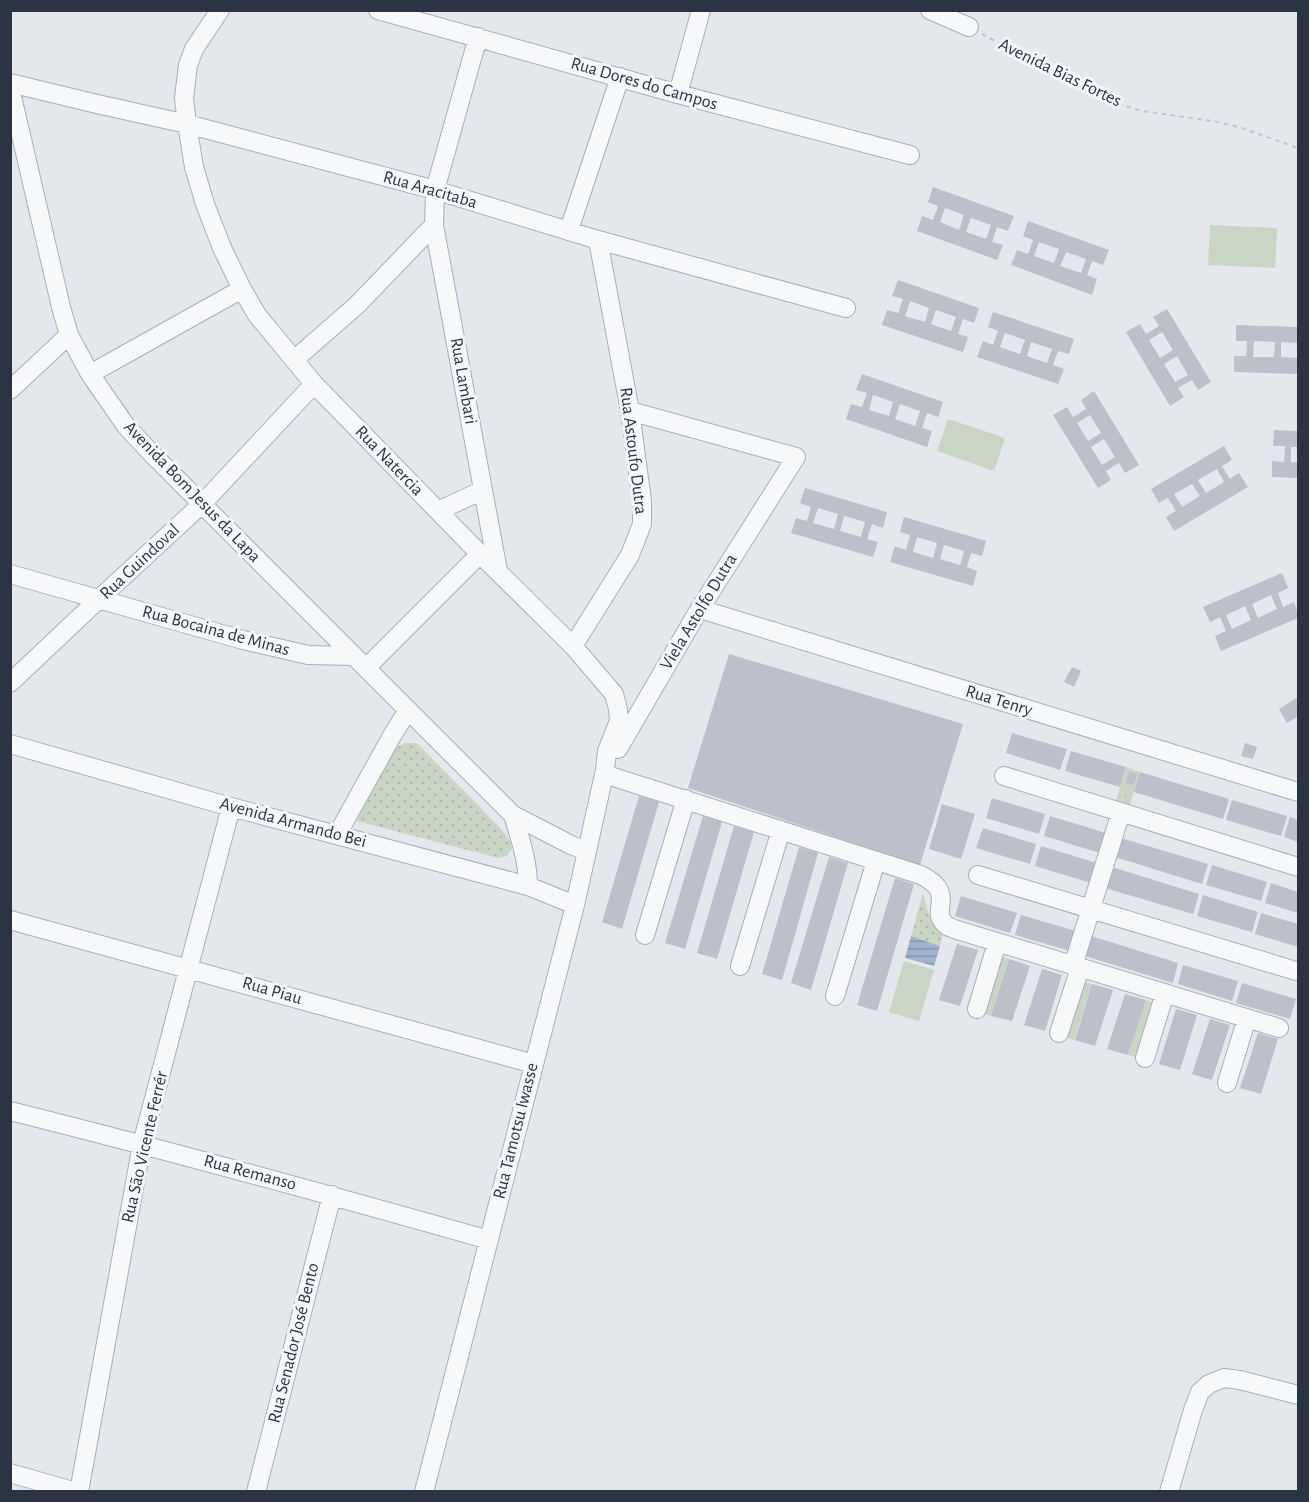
<svg xmlns="http://www.w3.org/2000/svg" width="1309" height="1502" font-family="'Alegreya Sans',sans-serif">
<style>
.grass{fill:#c9d6c5}
.park{fill:url(#park-dots)}
.water{fill:url(#water-rules)}
.building{fill:#bbc0ca;fill-rule:evenodd}
.lines{fill:none;stroke-linecap:round;stroke-linejoin:round}
.minor-casing{stroke:#a9aeb7;stroke-width:20}
.path{stroke:#c2c5cb;stroke-width:2;stroke-dasharray:4.5 4.5;stroke-linecap:butt}
.minor{stroke:#f7f8fa;stroke-width:18}
.labels{text-anchor:middle;dominant-baseline:central;stroke-width:6;stroke-linejoin:round;paint-order:stroke}
.street-label{font-size:18px;fill:#2b3445;stroke:#f4f6f9}
</style>
<defs>
<pattern id="park-dots" width="8" height="8" patternUnits="userSpaceOnUse" patternTransform="scale(1.5)"><rect width="8" height="8" fill="#c9d6c5"/><path d="M2 2h.1M6 6h.1" fill="none" stroke="#adb8ab" stroke-width="1.8" stroke-linecap="round"/></pattern>
<pattern id="water-rules" width="6" height="5" patternUnits="userSpaceOnUse" patternTransform="scale(1.5)"><rect width="6" height="5" fill="#9fb4cc"/><path d="M0 2.5h6" fill="none" stroke="#8293a7"/></pattern>
</defs>
<rect width="100%" height="100%" fill="#e4e7ec"/>
<path class="grass" d="M1210,225L1277,228L1275,268L1208,265Z
M948,419L1005,438L994,471L937,451Z
M1126,767L1140,772L1130,805L1116,800Z
M1000,956L1009,959L991,1016L982,1013Z
M904,961L934,970L919,1021L889,1012Z
M1082,981L1092,984L1074,1040L1064,1037Z
M1146,1000L1156,1003L1139,1058L1128,1055Z"/>
<path class="park" d="M405,743H417L503,831L511,842L512,849L506,856L498,858L357,821L392,750Z
M923,893C927,909 929,923 944,931L940,946L911,936Z"/>
<path class="water" d="M911,936L940,946L934,966L905,958Z"/>
<path class="building" d="M933,187L1014,216L1008,231L997,227L992,242L1003,245L997,260L917,231L922,216L933,220L938,206L928,202ZM945,208L964,215L959,230L940,222ZM971,218L991,225L986,239L966,232Z
M1028,221L1109,250L1103,265L1092,261L1087,275L1097,279L1092,295L1011,265L1017,250L1028,254L1033,240L1023,236ZM1039,242L1059,249L1054,263L1034,256ZM1066,252L1086,259L1081,273L1060,266Z
M898,280L979,308L974,323L963,319L958,334L968,337L963,352L882,325L887,310L898,313L903,299L892,296ZM910,301L929,308L925,322L905,316ZM936,310L956,317L951,331L931,324Z
M1167,309L1211,382L1198,390L1192,380L1178,388L1184,397L1170,406L1126,332L1140,324L1146,334L1159,326L1153,317ZM1162,332L1173,350L1160,358L1149,340ZM1177,356L1188,375L1175,382L1164,364Z
M993,312L1074,339L1069,354L1058,351L1053,365L1064,369L1058,384L977,357L983,341L993,345L998,331L988,327ZM1005,333L1025,340L1020,354L1000,347ZM1031,342L1052,349L1047,363L1027,356Z
M1236,325L1298,327V343L1281,342V357L1298,358V374L1234,372V356H1246L1247,341H1236ZM1254,341L1275,342L1274,357H1253Z
M862,374L943,402L938,417L927,413L922,428L932,431L927,447L846,419L851,404L862,407L867,393L856,390ZM873,395L893,402L889,416L869,410ZM900,404L920,411L915,426L895,419Z
M1094,391L1139,465L1125,473L1119,463L1106,471L1111,480L1098,488L1053,415L1067,407L1073,417L1086,409L1081,400ZM1090,415L1101,433L1088,441L1077,423ZM1104,439L1115,457L1102,465L1091,447Z
M1274,430L1298,431V447H1291V462H1298V478L1272,477V461L1284,462L1285,446H1273Z
M1224,446L1232,460L1222,466L1230,479L1239,473L1248,487L1174,531L1166,517L1176,511L1168,498L1159,503L1151,489ZM1217,469L1224,482L1206,493L1198,480ZM1192,484L1200,496L1182,507L1174,494Z
M805,488L887,512L883,528L872,524L867,539L878,542L873,557L791,533L796,518L807,521L811,507L800,503ZM818,508L838,514L834,529L813,523ZM844,516L865,522L861,537L840,531Z
M904,517L986,541L982,556L971,553L967,567L977,571L973,586L890,562L895,546L906,550L910,535L900,532ZM917,537L937,543L933,558L913,552ZM944,545L964,551L960,565L940,559Z
M1282,573L1288,588L1278,593L1283,607L1294,602L1298,614V618L1221,651L1215,636L1226,631L1220,617L1210,622L1203,607ZM1271,595L1277,609L1258,618L1252,604ZM1245,606L1251,620L1232,629L1226,615Z
M729,654L963,724L920,865L688,788Z
M1072,667L1081,671L1074,687L1064,682Z
M1298,697V720L1297,717L1287,723L1279,709Z
M1012,733L1067,749L1060,770L1006,753Z
M1245,743L1257,747L1253,759L1241,756Z
M1071,751L1126,767L1120,787L1065,771Z
M1129,771L1137,774L1134,785L1126,783Z
M1140,772L1229,799L1223,819L1134,792Z
M639,796L659,802L622,929L602,922Z
M992,798L1045,814L1039,834L986,818Z
M1232,800L1287,816L1281,836L1226,820Z
M942,804L975,814L961,859L929,849Z
M703,816L722,822L685,949L665,943Z
M1050,816L1106,833L1100,853L1044,836Z
M1290,817L1298,820V842L1284,837Z
M734,826L754,832L717,959L697,953Z
M983,828L1036,844L1030,864L976,848Z
M1121,838L1208,864L1202,884L1115,857Z
M1041,846L1097,863L1091,883L1035,866Z
M799,847L818,853L782,980L762,974Z
M829,857L848,863L811,990L791,983Z
M1212,865L1267,882L1261,901L1206,885Z
M1112,867L1199,894L1193,914L1105,888Z
M895,878L914,884L877,1011L857,1005Z
M1271,883L1298,892V913L1265,903Z
M1203,895L1258,912L1252,932L1197,916Z
M961,896L1017,913L1010,933L955,916Z
M1261,913L1298,924V947L1255,934Z
M1021,915L1076,931L1070,951L1015,935Z
M1091,936L1178,963L1173,983L1085,956Z
M957,944L978,950L960,1006L939,1000Z
M1009,959L1030,966L1012,1021L991,1016Z
M1183,965L1238,981L1232,1001L1178,984Z
M1042,969L1062,975L1045,1031L1024,1025Z
M1242,983L1296,999L1290,1019L1236,1003Z
M1092,984L1113,990L1095,1046L1075,1040Z
M1125,994L1146,1000L1128,1055L1107,1049Z
M1176,1009L1197,1015L1180,1070L1159,1064Z
M1210,1019L1230,1025L1212,1080L1192,1074Z
M1258,1033L1278,1039L1261,1094L1240,1088Z"/>
<g class="lines">
<defs>
<path id="minor" d="M220,10L194,49L188,65L184,98L187,124L194,167L205,204L222,248L242,289L257,315L314,384L480,554L573,646L614,694L618,709L619,721L607,751L605,770L575,905L424,1492
M378,10L678,94L910,155
M930,10L969,27
M478,37L435,190L434,225L498,571
M10,83L97,104L187,124L435,190L598,240L846,308
M10,88L61,307L69,335L90,374L126,426L153,455L513,815L571,845L587,851
M678,94L701,10
M569,230L620,77
M294,360L357,305L434,225
M90,374L242,289
M10,390L69,335
M438,511L483,490
M10,574L243,640L308,655L354,656
M700,609L1298,792
M573,646L630,555L642,524V501L630,411L598,240
M366,668L480,554
M10,683L100,598L202,504L314,384
M10,744L231,807L528,886L575,905
M618,749L696,615L796,457L630,411
M604,774L921,875C958,894 929,910 945,924C947,927 951,927 954,929L1279,1028
M1004,776L1298,867
M513,815C520,838 528,861 528,886
M337,835L393,734L408,710
M978,875L1296,971
M10,920L534,1064
M645,935L686,799
M740,966L781,830
M1073,966L1121,812
M835,996L876,861
M977,1009L997,943
M1059,1033L1080,968
M1145,1058L1165,993
M1227,1083L1247,1018
M10,1111C171,1151 330,1195 489,1240
M10,1473L76,1492
M79,1492L142,1144L231,807
M256,1492L332,1195
M1169,1492L1193,1410L1200,1392L1209,1384L1224,1378L1240,1380L1298,1395"/>
</defs>
<use href="#minor" class="minor-casing"/>
<path class="path" d="M982,34L1106,100L1142,111L1219,122L1242,128L1298,148
M1125,798L1128,789"/>
<use href="#minor" class="minor"/>
</g>
<g class="labels">
<g class="street-label">
<text transform="translate(1060 73) rotate(26)">Avenida Bias Fortes</text>
<text transform="translate(644 84) rotate(16)">Rua Dores do Campos</text>
<text transform="translate(430 190) rotate(16)">Rua Aracitaba</text>
<text transform="translate(463 381) rotate(80)">Rua Lambari</text>
<text transform="translate(633 451) rotate(83)">Rua Astoufo Dutra</text>
<text transform="translate(389 461) rotate(46)">Rua Natercia</text>
<text transform="translate(192 492) rotate(46)">Avenida Bom Jesus da Lapa</text>
<text transform="translate(140 562) rotate(-43)">Rua Guindoval</text>
<text transform="translate(699 612) rotate(-59)">Viela Astolfo Dutra</text>
<text transform="translate(216 631) rotate(15)">Rua Bocaina de Minas</text>
<text transform="translate(999 701) rotate(17)">Rua Tenry</text>
<text transform="translate(293 823) rotate(15)">Avenida Armando Bei</text>
<text transform="translate(272 991) rotate(16)">Rua Piau</text>
<text transform="translate(516 1131) rotate(-76)">Rua Tamotsu Iwasse</text>
<text transform="translate(145 1147) rotate(-77)">Rua São Vicente Ferrér</text>
<text transform="translate(250 1173) rotate(15)">Rua Remanso</text>
<text transform="translate(294 1343) rotate(-76)">Rua Senador José Bento</text>
</g>
</g>
<rect width="1309" height="1502" fill="none" stroke="#2b3445" stroke-width="24"/>
</svg>
